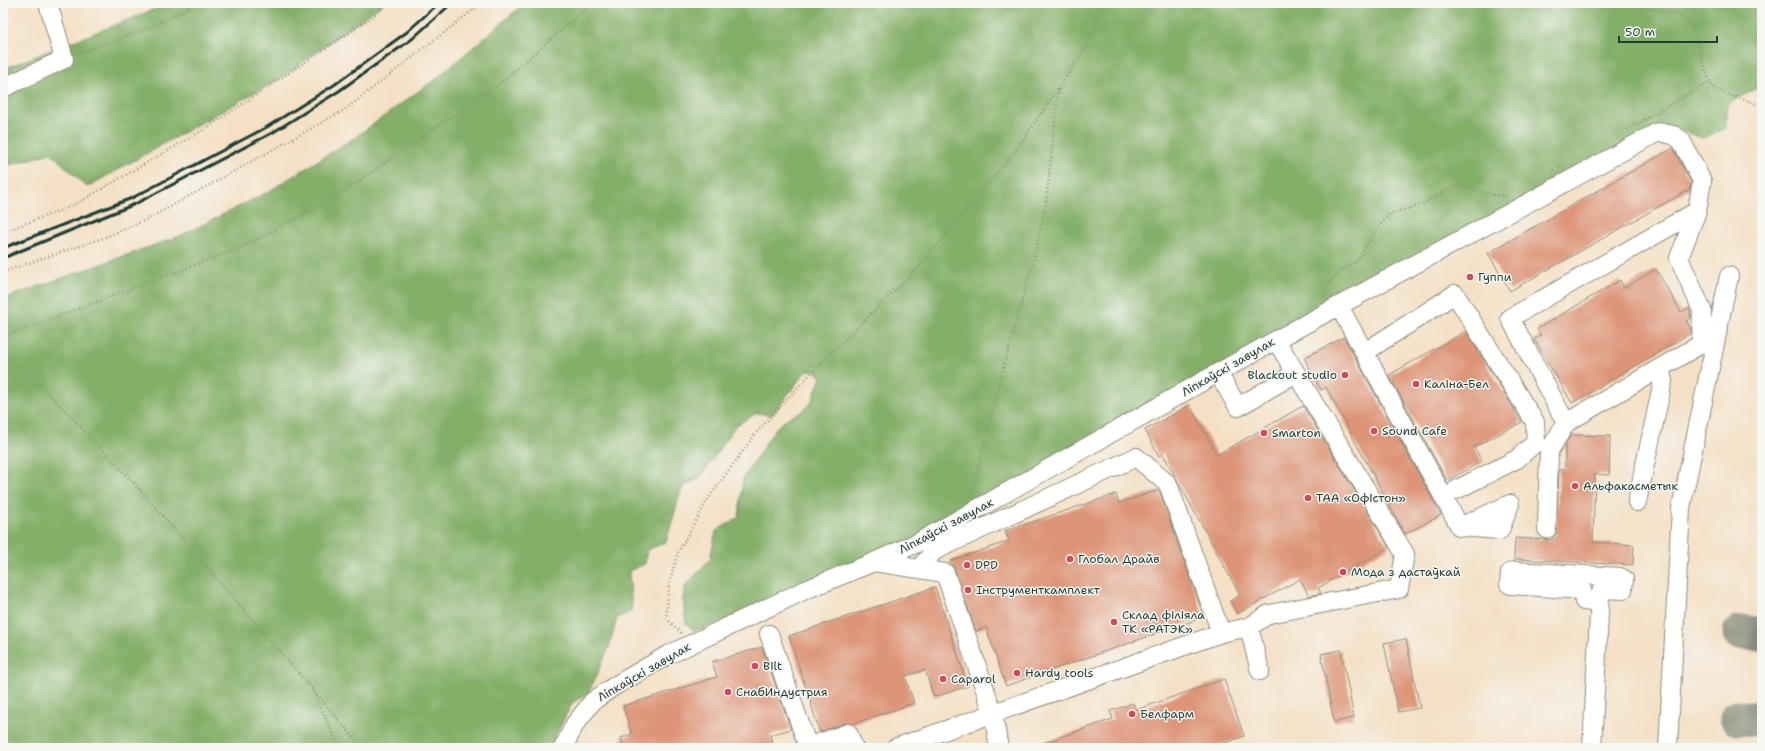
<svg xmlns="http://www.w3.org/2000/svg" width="1765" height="751" font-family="'Shantell Sans',sans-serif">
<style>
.forest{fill:#84af67;stroke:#52764e}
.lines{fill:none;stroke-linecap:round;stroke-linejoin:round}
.taxiway{stroke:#8a8e7c;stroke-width:35}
.building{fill:#dd9477}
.minor-casing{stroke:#8a8e7c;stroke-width:20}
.path{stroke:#8a8e7c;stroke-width:2.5;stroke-dasharray:1 3;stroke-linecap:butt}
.minor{stroke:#fff;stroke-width:18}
.rail{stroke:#1f3d34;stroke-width:3}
.poi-dot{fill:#d1495b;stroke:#f6f6f2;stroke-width:1.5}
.labels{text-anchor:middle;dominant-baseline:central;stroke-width:3;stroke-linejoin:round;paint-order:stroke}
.poi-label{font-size:12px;fill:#1f3d34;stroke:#f6f6f2;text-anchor:start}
.street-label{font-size:12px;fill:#1f3d34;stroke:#f6f6f2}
</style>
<rect width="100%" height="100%" fill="#f6f6f2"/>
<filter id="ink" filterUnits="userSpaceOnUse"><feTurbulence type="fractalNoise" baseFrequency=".025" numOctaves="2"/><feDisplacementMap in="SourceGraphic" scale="8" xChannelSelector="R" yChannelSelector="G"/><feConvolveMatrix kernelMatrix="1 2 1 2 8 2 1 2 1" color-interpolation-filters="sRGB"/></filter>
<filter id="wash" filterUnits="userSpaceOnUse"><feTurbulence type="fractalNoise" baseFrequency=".012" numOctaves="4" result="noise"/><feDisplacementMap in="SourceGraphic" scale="16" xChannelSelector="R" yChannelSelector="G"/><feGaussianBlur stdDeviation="0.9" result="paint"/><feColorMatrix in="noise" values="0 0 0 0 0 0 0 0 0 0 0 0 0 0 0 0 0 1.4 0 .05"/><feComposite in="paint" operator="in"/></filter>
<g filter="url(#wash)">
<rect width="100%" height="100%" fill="#f4e0c5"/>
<path class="forest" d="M170,3H384L279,79L87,187L51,153L3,167V69Z
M525,3H1762V86L1728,103L1726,128L1703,138L1665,125L890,551L703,629L694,631L686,624L683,599L686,585L710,559L716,531L739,517L743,478L775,429L789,417L800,413L811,403L821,377L813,370L806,371L773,414L769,415L757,413L735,426L701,477L682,488L666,542L647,550L645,564L629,571L632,611L617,618L609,647L588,694L573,702L549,748H3V299L180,236L268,192L357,136L438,77Z"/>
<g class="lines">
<path class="taxiway" d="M1740,633L1762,634
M1737,718L1762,719"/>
</g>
<g id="blocks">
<path class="building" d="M1673,148L1691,183L1690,189L1510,291L1488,253Z
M1656,269L1681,312L1689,308L1691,318L1686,321L1691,329V333L1572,403L1534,339L1541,335L1537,329L1620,280L1624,288Z
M1466,331L1522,422L1474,447L1482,461L1447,481L1389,375Z
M1344,337L1441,515L1405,534L1326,387L1321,390L1304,358Z
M1190,405L1217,455L1303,406L1389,547L1318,588L1321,593L1309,596L1300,579L1237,614L1230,601L1240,595L1163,454L1159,456L1145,430Z
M1571,435L1610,436L1609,475L1595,474L1593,542L1634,545L1633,565L1514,559L1515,538L1553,540V537L1556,534L1559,470H1565V444Z
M1159,490L1204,617L1006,686L986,627L976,631L955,570L950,561L1009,541L1005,531L1116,494L1119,503Z
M935,587L968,686L934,697L925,670L905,676L914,703L852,724L845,723L820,732L789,636Z
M1406,639L1420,708L1398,712L1384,643Z
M762,647L791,729L770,735L773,745L764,748H624L621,738L632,734L623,706L717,677L712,662Z
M1341,650L1354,718L1334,722L1321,654Z
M1224,679L1244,736L1211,748H1034V746L1113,719L1110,711L1133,703L1136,710Z"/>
</g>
</g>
<g filter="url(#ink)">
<use href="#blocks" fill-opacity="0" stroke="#8a8e7c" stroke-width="1"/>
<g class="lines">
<defs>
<path id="minor" d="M3,88L64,59L48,3
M1339,306L1460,527L1500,530L1510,504L1460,527
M1365,352L1455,294L1535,422L1536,442L1517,459L1456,490
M1218,373L1238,407L1296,373
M1566,423L1510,318L1697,211
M1637,502L1663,381L1660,368
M874,562L945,573L993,713L999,748
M919,569L934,551L1136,457L1168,484L1221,633
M1249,627L1260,671
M769,634L808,747
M563,748L575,724L593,701L613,687L666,656L803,591L874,562L917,543L1276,340L1658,132L1673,135L1681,140L1702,181L1697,211L1679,258L1702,310L1701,344L1566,423L1549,451L1547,529
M805,748L848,733L854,748
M895,748L1221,633L1249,627L1269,614L1399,589L1405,554L1276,340
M1592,748L1600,595L1602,589L1623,590L1624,579L1620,577L1513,571L1510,573L1509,584L1511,585L1582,590L1584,601L1599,603
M1668,748L1681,508L1729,276"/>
</defs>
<use href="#minor" class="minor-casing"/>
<path class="path" d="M1614,3C1634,7 1669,9 1686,20C1700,29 1702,80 1716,89C1725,95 1750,101 1762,106
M78,54L148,28L198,3
M1627,130L1709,82
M1553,170L1563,165
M3,232L74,205L210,126L369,19L389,3
M3,272L103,238L148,219L346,109L482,3
M1325,297L1324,288L1340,271L1358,260L1375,232L1389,214L1420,205L1455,186L1495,195L1507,196
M3,337L240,248L295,219L346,190L504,80L592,3
M3,353L54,399L133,482L363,748
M972,496L994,402L1034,258L1046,203L1059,87
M681,633L666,618L669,584L678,552L708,499L756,433L811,373L916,270L1016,150L1087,46L1106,3
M312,689L340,748"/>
<use href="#minor" class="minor"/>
<path class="rail" d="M3,248L132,198L267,127L334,85L407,32L439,3
M3,258L135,204L272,133L339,91L412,39L452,3"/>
</g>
</g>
<g class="poi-dot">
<circle cx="1470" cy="277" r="4"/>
<circle cx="1345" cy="375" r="4"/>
<circle cx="1416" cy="384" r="4"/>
<circle cx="1374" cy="431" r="4"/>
<circle cx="1264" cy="433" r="4"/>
<circle cx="1575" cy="486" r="4"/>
<circle cx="1308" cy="498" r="4"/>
<circle cx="1070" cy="559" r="4"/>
<circle cx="967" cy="565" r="4"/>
<circle cx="1343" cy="572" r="4"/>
<circle cx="968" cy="590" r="4"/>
<circle cx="1114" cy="622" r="4"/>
<circle cx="755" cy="666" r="4"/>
<circle cx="1017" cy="673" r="4"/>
<circle cx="943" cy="679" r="4"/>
<circle cx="728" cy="692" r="4"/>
<circle cx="1132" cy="714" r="4"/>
</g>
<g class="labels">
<g class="poi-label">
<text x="1478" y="277">Гуппи</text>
<text x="1337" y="375" text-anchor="end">Blackout studio</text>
<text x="1424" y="384">Каліна-Бел</text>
<text x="1382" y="431">Sound Cafe</text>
<text x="1272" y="433">Smarton</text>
<text x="1583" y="486">Альфакасметык</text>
<text x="1316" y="498">ТАА «Офістон»</text>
<text x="1078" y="559">Глобал Драйв</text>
<text x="975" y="565">DPD</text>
<text x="1351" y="572">Мода з дастаўкай</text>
<text x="976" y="590">Інструменткамплект</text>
<text x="1122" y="615">Склад філіяла<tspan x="1122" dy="14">ТК «РАТЭК»</tspan></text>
<text x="763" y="666">Bilt</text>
<text x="1025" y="673">Hardy tools</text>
<text x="951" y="679">Caparol</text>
<text x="736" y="692">СнабИндустрия</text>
<text x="1140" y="714">Белфарм</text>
</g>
<g class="street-label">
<text transform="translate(1228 367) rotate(-30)">Ліпкаўскі завулак</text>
<text transform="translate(946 526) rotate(-28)">Ліпкаўскі завулак</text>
<text transform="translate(644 672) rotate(-30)">Ліпкаўскі завулак</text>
</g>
</g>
<rect width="1765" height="751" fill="none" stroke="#f6f6f2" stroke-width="16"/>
<path d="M1619 36v6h98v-6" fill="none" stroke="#1f3d34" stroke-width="2"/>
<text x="1625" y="36" font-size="12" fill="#1f3d34" stroke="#f6f6f2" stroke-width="3" paint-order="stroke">50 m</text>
</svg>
